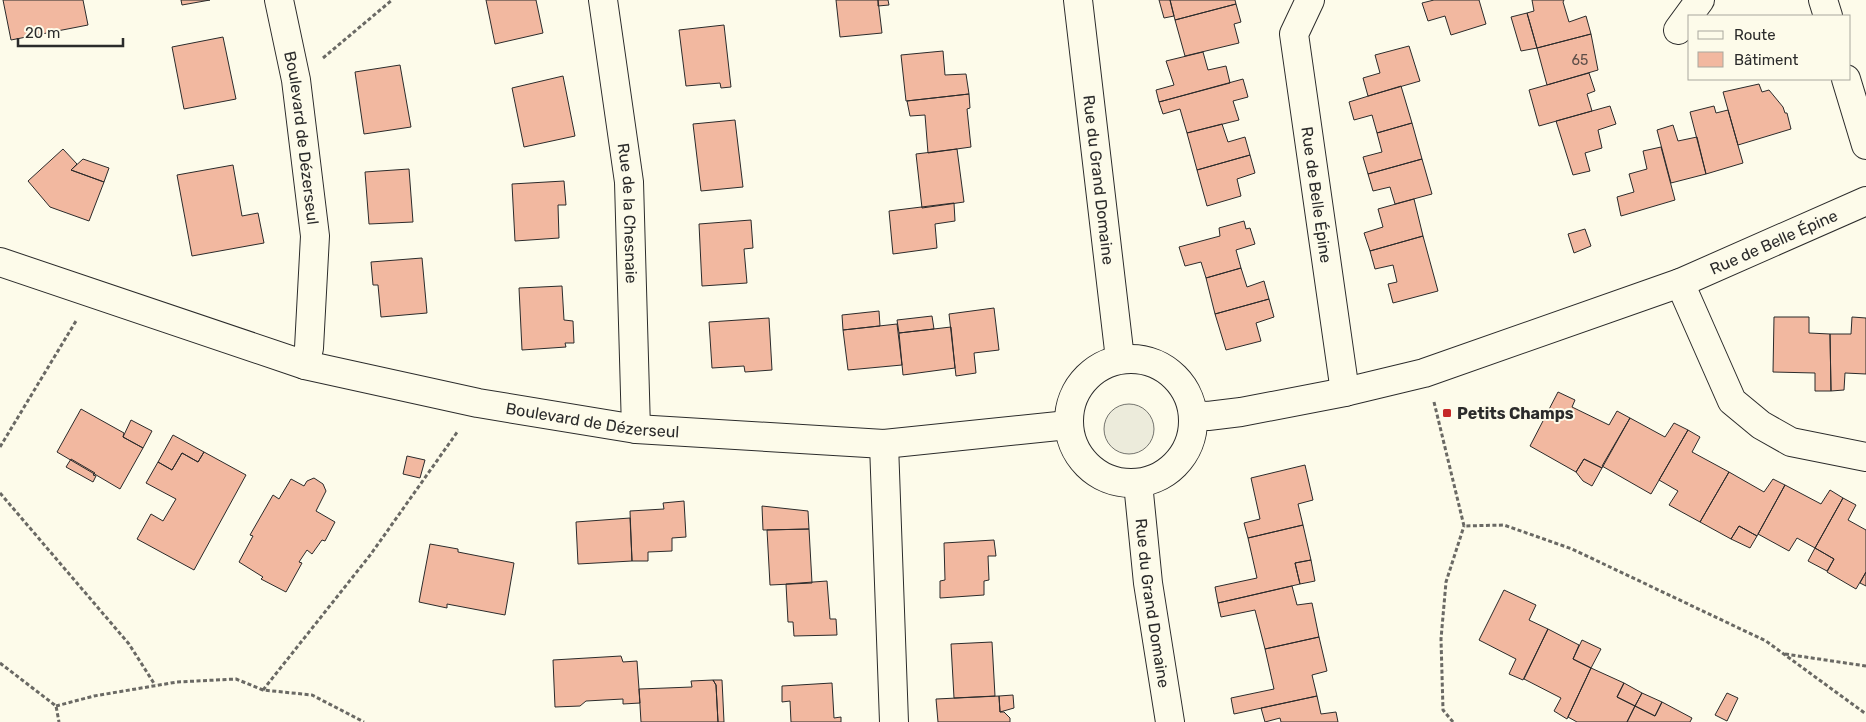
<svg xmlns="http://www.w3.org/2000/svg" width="1866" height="722" font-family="Rubik,sans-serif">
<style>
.green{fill:#ecebdb;stroke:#74746e}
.building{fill:#f2b8a0;stroke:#2b2b2b}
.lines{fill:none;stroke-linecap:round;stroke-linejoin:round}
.minor-casing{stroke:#2b2b2b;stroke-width:30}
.path{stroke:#6a6964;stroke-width:3;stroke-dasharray:4 2.5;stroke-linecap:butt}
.minor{stroke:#fdfbea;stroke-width:28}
.poi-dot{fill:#c62828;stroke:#fdfbea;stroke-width:2}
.labels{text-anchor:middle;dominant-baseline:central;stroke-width:4;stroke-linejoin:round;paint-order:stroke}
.number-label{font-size:14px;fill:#5d4e48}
.street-label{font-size:16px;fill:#2b2b2b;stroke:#fdfbea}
.poi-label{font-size:16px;font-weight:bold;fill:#2b2b2b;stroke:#fdfbea;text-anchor:start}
</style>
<rect width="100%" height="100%" fill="#fdfbea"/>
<path class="green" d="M1104 429a25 25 0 1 1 50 0a25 25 0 1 1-50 0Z"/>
<path class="building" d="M3,0H83L88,25L11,40Z
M181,0H210L182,5Z
M486,0H536L543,33L495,44Z
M836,0H878L882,33L840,37Z
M878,0H888L889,5L878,6Z
M1159,0H1170L1174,16L1164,18Z
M1170,0H1235L1236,4L1175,20Z
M1434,0H1479L1486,24L1451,35L1445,16L1428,21L1422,3Z
M1532,0H1564L1563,2L1569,22L1586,16L1591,34L1537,48L1527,13L1534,11Z
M1236,4L1241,22L1234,24L1239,43L1185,56L1175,20Z
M1527,13L1537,48L1521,51L1511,17Z
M724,25L731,87L721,88L720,83L686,86L679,30Z
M1591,34L1598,70L1547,85L1537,48Z
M223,37L236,99L184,109L172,47Z
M1409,46L1420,81L1368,96L1363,78L1380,73L1375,55Z
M943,51L945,75L966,74L969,94L906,101L901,55Z
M1203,52L1208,70L1226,66L1230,83L1159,102L1156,90L1174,85L1166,61Z
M400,65L411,127L364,134L355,72Z
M1589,73L1595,91L1587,94L1592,111L1539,126L1529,90Z
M563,76L575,136L524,147L512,88Z
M1243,79L1248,97L1233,101L1239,120L1187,133L1180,109L1163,114L1159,102Z
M1759,84L1762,92L1769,90L1783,107L1785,113H1787L1791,129L1738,145L1723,92Z
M1401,86L1412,123L1377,133L1372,115L1354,120L1349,102Z
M969,94L970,108L967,109L971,147L928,153L925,115L910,116L907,101Z
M1610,106L1616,124L1598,130L1602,148L1585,153L1590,171L1573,175L1556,121Z
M1714,106L1716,113L1728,110L1743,163L1706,174L1690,112Z
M735,120L743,187L701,191L693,124Z
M1412,123L1422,159L1368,174L1363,157L1382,152L1377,133Z
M1222,124L1228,142L1245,137L1250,155L1197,170L1187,133Z
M1673,125L1678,141L1697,137L1706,174L1671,183L1657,130Z
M1661,147L1675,200L1621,216L1617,197L1634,192L1629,174L1647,169L1643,151Z
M63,149L77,164L71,170L104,182L89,221L50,207L28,181Z
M957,149L964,202L922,208L916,154Z
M1250,155L1255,173L1237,179L1241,196L1207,206L1197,170Z
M83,159L109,168L104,182L71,170Z
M1422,159L1432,194L1395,204L1390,187L1373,191L1368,174Z
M233,165L242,216L258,213L264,243L192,256L177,175Z
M409,169L413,222L369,224L365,172Z
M564,181L566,205H558L559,238L515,241L512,184Z
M1414,199L1423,236L1370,251L1364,233L1383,227L1378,209Z
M954,203L955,221L935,224L937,248L893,254L889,211Z
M751,220L753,248L744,249L747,283L702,286L699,224Z
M1244,221L1246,229L1250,228L1255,244L1236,250L1241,268L1206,278L1201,262L1185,266L1179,247L1220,236L1219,228Z
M1585,229L1591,246L1574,253L1568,234Z
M1423,236L1438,291L1393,303L1388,284L1397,282L1393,265L1375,269L1370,251Z
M422,258L427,313L381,317L378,285H373L371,262Z
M1241,268L1247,287L1264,281L1269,299L1215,314L1206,278Z
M562,286L564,320L573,321L574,343H565L566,347L522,350L519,288Z
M1269,299L1274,317L1256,323L1261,341L1226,350L1215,314Z
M994,308L999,350L974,353L976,373L956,376L949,314Z
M879,311L880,326L843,330L842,315Z
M932,316L934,329L899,333L897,320Z
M1774,317H1809V333L1830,334L1831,391H1815V373L1773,372Z
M1852,317L1866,318V374L1845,373L1844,390L1831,391L1830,334H1851Z
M769,318L772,370L745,372L744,366L712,368L709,322Z
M897,324L902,365L848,370L843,330Z
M951,327L955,368L903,375L899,333Z
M1558,392L1575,400L1572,407L1609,425L1617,411L1630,418L1602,468L1584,459L1576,472L1530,446Z
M81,409L124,433L123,437L143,448L120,489L57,452Z
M1630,418L1665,437L1674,423L1688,430L1651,494L1602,466Z
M131,420L152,431L143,448L123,437Z
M1688,430L1700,437L1692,452L1729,472L1700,522L1669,505L1678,491L1659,480Z
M173,435L204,452L198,462L182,453L172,470L158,462Z
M204,452L246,475L194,570L137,539L151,514L163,521L176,499L146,483L158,462L172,470L182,453L198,462Z
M407,456L425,460L420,478L403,474Z
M71,459L95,473L93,475L96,476L93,482L66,467Z
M1584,459L1602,468L1592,486L1583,481L1576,472Z
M1305,465L1313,500L1298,504L1303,525L1248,538L1244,523L1260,519L1251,478Z
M1729,472L1764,492L1773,479L1785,485L1757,536L1739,526L1731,539L1700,522Z
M314,478L323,484L326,491L316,511L335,522L325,541L322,540L312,554L307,550L299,562L302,563L286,592L261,579L263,577L239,562L253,536L250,535L273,495L279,499L291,479L304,486L307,481Z
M1785,485L1821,504L1830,490L1843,498L1815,548L1797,538L1789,551L1758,534Z
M1843,498L1856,505L1848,520L1866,530V572L1856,589L1827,572L1834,559L1815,548Z
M684,501L686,537L672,538V551L648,552V561H632L630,511L664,509L663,503Z
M762,506L808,511L809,529L763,530Z
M630,518L632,561L578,564L576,522Z
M1303,525L1311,560L1295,563L1300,584L1218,603L1215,587L1257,578L1248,538Z
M1739,526L1757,536L1750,548L1731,539Z
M809,529L812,583L770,585L767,530Z
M994,540L996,556H988L989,580L984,581V595L940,598V581L945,580L944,543Z
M430,544L458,549V552L514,563L505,615L447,604V608L419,602Z
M1815,548L1834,559L1827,571L1808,561Z
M1311,560L1315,581L1300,584L1295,563Z
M1866,572V586L1860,583Z
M827,581L830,619H836L837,635L794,636L793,622H788L786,584Z
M1292,586L1297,605L1312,603L1319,637L1265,649L1255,610L1221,617L1218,603Z
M1504,590L1536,605L1529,620L1548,629L1523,680L1509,674L1516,659L1479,640Z
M1548,629L1579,645L1573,659L1591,668L1567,719L1554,711L1561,698L1524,679Z
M1319,637L1327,671L1312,675L1317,696L1234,714L1231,698L1274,689L1265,649Z
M1582,640L1601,649L1591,668L1573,659Z
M992,642L995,696L954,698L951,644Z
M621,656L623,662L637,661L640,703L623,704V699L586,701L580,706L555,707L553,660Z
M1591,668L1624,683L1617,697L1635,706L1627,722H1577L1568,717Z
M713,680L716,685L718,722H641L639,689L692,687L691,681Z
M713,680H722L724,722H718L716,685Z
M832,683L834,718L841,717V722H791L790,701L782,702V686Z
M1624,683L1642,693L1635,706L1617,697Z
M1642,693L1662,702L1655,716L1635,706Z
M1727,693L1738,698L1727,721L1715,715Z
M1013,695L1014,708L1000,712L999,696Z
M999,696L1000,712H1004L1010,718V722H938L936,699Z
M1317,696L1321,714L1336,712L1338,722H1281L1280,718L1265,722L1261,708Z
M1662,702L1692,718L1690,722H1627L1635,706L1655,716Z"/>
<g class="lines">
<defs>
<g id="minor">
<path id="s1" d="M279,0L296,80L315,236L309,348L305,365"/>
<path id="s2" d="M603,0L629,182L636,429"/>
<path id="s3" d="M1078,0L1120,359"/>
<path id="s4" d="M1310,0L1294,34L1345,392"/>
<path d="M1823,0L1828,16"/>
<path d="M1678,30L1700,0"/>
<path d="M1846,79L1866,145"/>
<path id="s5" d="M0,262L305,365L478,403L636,429L884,444L1068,425"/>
<path d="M1680,283L1732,401L1761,425L1791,442L1866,457"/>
<circle cx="1131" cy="421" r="62"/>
<path id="s6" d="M1193,415L1208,416L1241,412L1345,392L1424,373L1680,283L1866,201"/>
<path d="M884,444L894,722"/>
<path id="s7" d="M1138,483L1148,583L1170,722"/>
</g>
</defs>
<use href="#minor" class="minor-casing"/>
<path class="path" d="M323,58L392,0
M1434,402L1464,526L1504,525L1572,549L1766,641L1866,714
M0,447L76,321
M0,493L129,644L155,685
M1785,654L1866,666
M0,663L56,706L59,722
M263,690L371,554L458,431
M56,706L94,696L177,682L236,679L263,690L312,695L364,722
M1453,722L1443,710L1441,639L1446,582L1464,526"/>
<use href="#minor" class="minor"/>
</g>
<rect class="poi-dot" x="1442" y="408" width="10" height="10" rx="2.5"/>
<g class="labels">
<g class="number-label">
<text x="1580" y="60">65</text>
</g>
<g class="street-label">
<text stroke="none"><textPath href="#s1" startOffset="140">Boulevard de Dézerseul</textPath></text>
<text stroke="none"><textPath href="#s3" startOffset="181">Rue du Grand Domaine</textPath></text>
<text stroke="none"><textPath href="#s4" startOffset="200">Rue de Belle Épine</textPath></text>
<text stroke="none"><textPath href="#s2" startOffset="215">Rue de la Chesnaie</textPath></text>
<text stroke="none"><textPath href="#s6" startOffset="609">Rue de Belle Épine</textPath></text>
<text stroke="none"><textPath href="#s5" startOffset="615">Boulevard de Dézerseul</textPath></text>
<text stroke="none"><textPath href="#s7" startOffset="121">Rue du Grand Domaine</textPath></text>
</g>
<g class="poi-label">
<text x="1457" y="413">Petits Champs</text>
</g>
</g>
<rect x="1688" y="15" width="162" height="65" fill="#fdfbea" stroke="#a9a89e"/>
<rect x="1698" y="31" width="25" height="8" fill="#fdfbea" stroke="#a9a89e"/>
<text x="1734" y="40" font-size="15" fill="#2b2b2b">Route</text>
<rect x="1698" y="52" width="25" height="15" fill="#f2b8a0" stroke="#a9a89e"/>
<text x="1734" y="65" font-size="15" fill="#2b2b2b">Bâtiment</text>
<path d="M18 38v8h105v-8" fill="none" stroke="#2b2b2b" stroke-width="2.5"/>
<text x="25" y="38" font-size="15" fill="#2b2b2b" stroke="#fdfbea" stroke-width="4" paint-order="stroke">20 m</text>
</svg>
